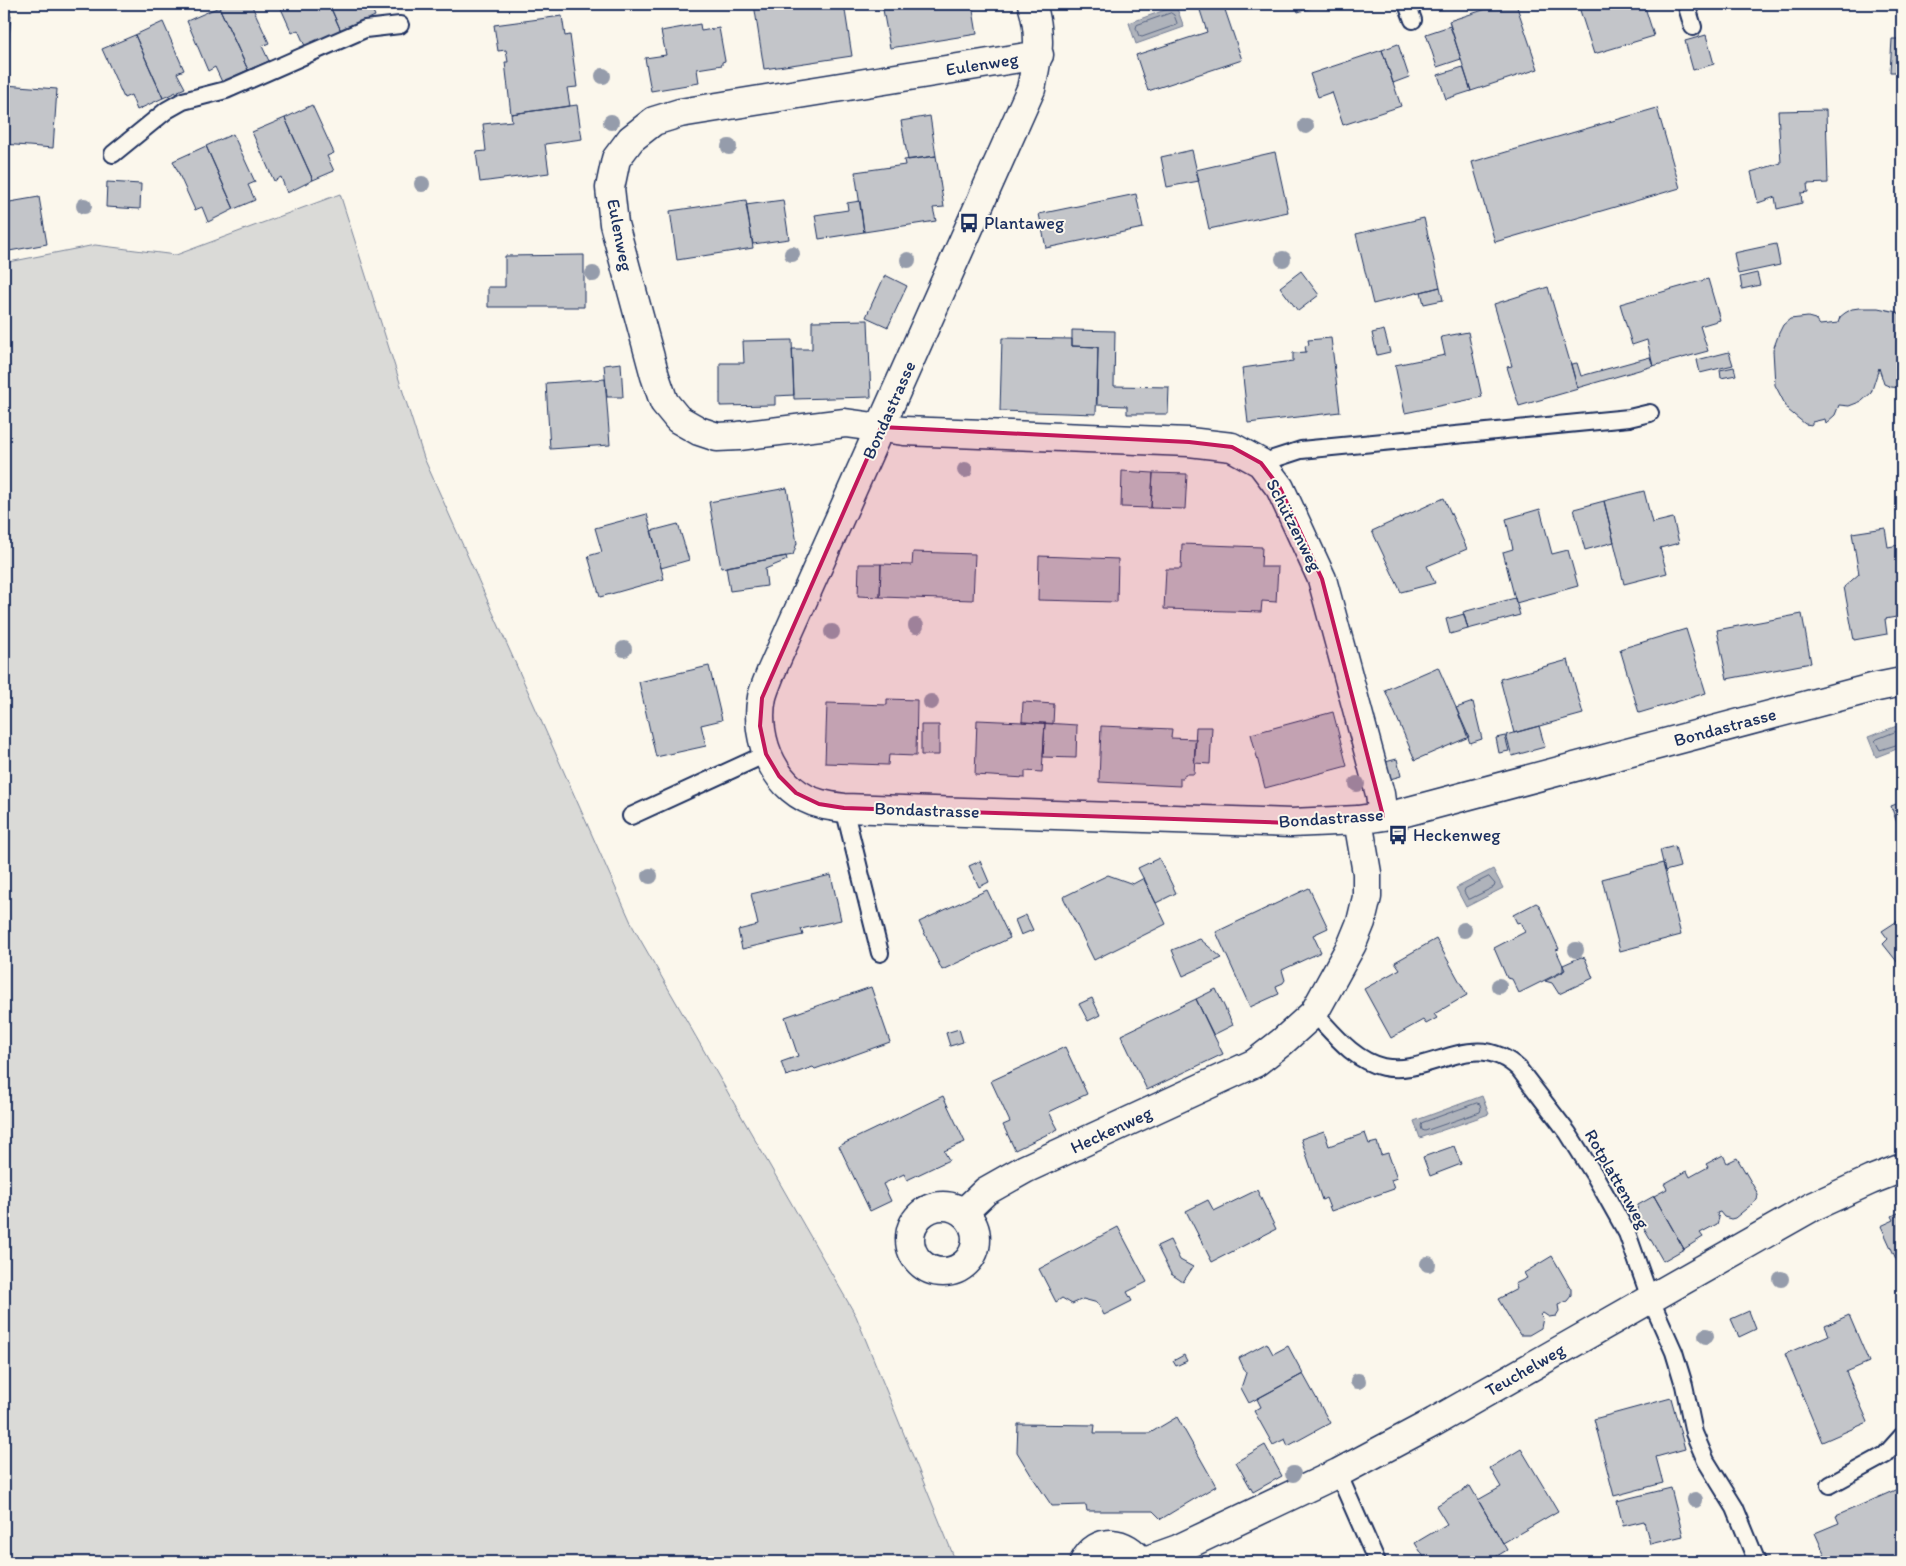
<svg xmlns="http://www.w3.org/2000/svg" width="1906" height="1566" font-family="Itim,sans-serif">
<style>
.green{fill:#dadad7;stroke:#7a849a}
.water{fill:#afb3bb;stroke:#747e96}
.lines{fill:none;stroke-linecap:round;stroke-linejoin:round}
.shore{stroke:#566483;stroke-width:1}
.building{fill:#c3c5c9;stroke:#1b2f5e}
.lane-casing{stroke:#1b2f5e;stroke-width:20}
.street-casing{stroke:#1b2f5e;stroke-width:31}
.lane{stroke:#fbf7ec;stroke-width:16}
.street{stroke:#fbf7ec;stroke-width:28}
.tree{fill:#959cab}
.marked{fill:#c2185b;fill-opacity:0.2;stroke:#c2185b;stroke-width:4;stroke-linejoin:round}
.labels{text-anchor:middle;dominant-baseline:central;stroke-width:4;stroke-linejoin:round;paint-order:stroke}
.street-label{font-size:18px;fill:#1b2f5e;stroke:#fbf7ec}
.poi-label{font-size:18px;fill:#1b2f5e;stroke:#fbf7ec;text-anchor:start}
</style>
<rect width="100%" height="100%" fill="#fbf7ec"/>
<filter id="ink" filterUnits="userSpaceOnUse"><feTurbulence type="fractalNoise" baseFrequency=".02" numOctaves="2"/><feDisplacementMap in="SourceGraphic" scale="10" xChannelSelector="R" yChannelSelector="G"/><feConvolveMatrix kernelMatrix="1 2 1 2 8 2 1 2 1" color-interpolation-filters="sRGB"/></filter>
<g filter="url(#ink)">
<path class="green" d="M340,194L424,458L633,927L856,1316L956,1562H4V263L95,245L176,255Z"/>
<path class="water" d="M1176,6L1184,27L1136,44L1129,23Z
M1902,724V747L1876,757L1868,737Z
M1493,869L1503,888L1466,907L1456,888Z
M1482,1096L1489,1114L1420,1138L1414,1121Z"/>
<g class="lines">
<path class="shore" d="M1171,13L1174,15L1177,23L1176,25L1142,37L1139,36L1136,28L1137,25Z
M1902,729L1877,739L1875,741L1880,750L1902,743
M1489,877L1495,884L1494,887L1470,899H1468L1464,892L1465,889Z
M1477,1103L1480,1104L1481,1109L1480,1112L1425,1131L1422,1130L1421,1126L1422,1123Z"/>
</g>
<path class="building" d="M227,4H251L269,43L262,46L269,61L248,70L219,7Z
M279,4H329L341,31L305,46L298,30L292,33Z
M329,4H370L375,16L341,31Z
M754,4H844L852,56L764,69Z
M882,4H972L977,34L890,48Z
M1198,4H1223L1242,60L1148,91L1136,55L1207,32Z
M1295,4H1323L1298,12Z
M1502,4H1516L1538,69L1471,91L1449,21Z
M1578,4H1644L1654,36L1594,54Z
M1873,4H1902V8L1873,7Z
M219,7L248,70L222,82L215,67L208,71L187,21Z
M4,14L11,15L5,85L57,89L53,148L4,144Z
M562,16L565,36L570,35L577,87L567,88L570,106L511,114L505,62H508L506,50L498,51L494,25Z
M163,22L184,70L177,73L185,88L163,98L135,35Z
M700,24L701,31L719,28L725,61L722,62V65L697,69L699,83L651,91L645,58L666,55L661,31Z
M1450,26L1461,59L1437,67L1426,34Z
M135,35L163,98L137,110L131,95L124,98L102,49Z
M1706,35L1714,64L1693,70L1685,41Z
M1892,39H1902V72H1890Z
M1398,44L1409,77L1393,83L1382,50Z
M1382,50L1401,106L1343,125L1332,92L1318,97L1310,74Z
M1463,67L1471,91L1446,99L1438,75Z
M312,105L334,153L327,156L334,171L313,180L285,118Z
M577,105L582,139L545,144L549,173L480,182L476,152L486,151L483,124L512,121L511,114Z
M1657,108L1680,188L1495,242L1472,162Z
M1826,110L1828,183L1807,184L1808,192L1801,193L1802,203L1777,209L1775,197L1758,203L1751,172L1781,163L1778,111Z
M930,116L936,156L908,160L901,121Z
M285,118L313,180L287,193L281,177L274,181L252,132Z
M233,134L255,182L248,185L255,200L234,209L206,146Z
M206,146L234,209L208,222L202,207L195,210L173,161Z
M1192,150L1199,181L1167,187L1161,157Z
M1275,152L1288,212L1209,229L1196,170Z
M936,156L944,207L933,208L936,221L864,232L855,172L905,165L904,160Z
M107,182L141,184L140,209L106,207Z
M1136,194L1143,228L1046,248L1039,214Z
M39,197L47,244L4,252V203Z
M746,200L753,248L677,260L670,211Z
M783,200L789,239L753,244L746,205Z
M860,201L864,232L819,239L815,215L848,210L847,203Z
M1424,218L1440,287L1373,304L1356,234Z
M1776,244L1780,265L1738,274L1734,253Z
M584,255V307H488V287H505V256Z
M1301,271L1319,295L1298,311L1280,287Z
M1757,273L1760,285L1742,289L1740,277Z
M885,275L907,286L888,327L866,317Z
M1708,279L1720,320L1700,326L1708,351L1653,366L1647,340L1632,345L1620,304Z
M1440,287L1443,300L1424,304L1421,292Z
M1548,287L1578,389L1519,406L1507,367L1512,366L1494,304Z
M1859,308H1878L1897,312L1902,315V388L1891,387L1884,384L1879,368L1871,393L1862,401L1849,406L1839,405L1835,415L1826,423L1825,419L1812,422V425L1805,424L1788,410L1775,385L1773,350L1779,333L1783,325L1790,319L1808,317L1815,319L1820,325L1838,323L1840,317L1845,313L1852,309Z
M868,320L871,397L794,399L792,349H812V321Z
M1072,330L1115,331L1114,386L1169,387L1168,414H1127V406L1097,405L1098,347L1072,346Z
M1384,330L1390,352L1377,355L1372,333Z
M1468,332L1482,397L1405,413L1395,365L1445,355L1441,337Z
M1002,338L1072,339V346L1098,347L1096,414L1000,411Z
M1331,338L1340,412L1248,423L1242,368L1293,361V353L1306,352L1305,346L1309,345L1308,340Z
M792,340L794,395L775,396V405L720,406V363H744L743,341Z
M1729,352L1733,365L1700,373L1697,360Z
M1650,357L1653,366L1577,388L1571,364L1577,363L1581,376Z
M621,363L623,397H607L604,365Z
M1734,367L1736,375L1721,378L1720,370Z
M605,379L610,445L550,449L546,383Z
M1122,471L1153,473L1151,508L1121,507Z
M1153,473L1187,474L1185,509L1151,508Z
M787,488L797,543L793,555L721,568L709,502Z
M1644,491L1652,523L1673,518L1679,543L1660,548L1667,573L1624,584L1604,501Z
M1444,498L1467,549L1427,566L1435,583L1401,592L1372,531Z
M1604,501L1614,542L1585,550L1574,509Z
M1540,509L1552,554L1568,550L1578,586L1516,603L1503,552L1513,549L1506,519Z
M647,514L664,579L600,597L588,556L602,552L595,528Z
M678,524L689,560L661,568L651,531Z
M1885,528L1888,547L1899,545L1902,548V616L1885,619L1887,634L1854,640L1844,587L1859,574L1852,533Z
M1182,544L1262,547L1261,567H1278L1276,602L1262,601L1261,612L1164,609L1166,569H1181Z
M913,552L975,554L973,600L880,597L881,564L912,565Z
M786,556L787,560L765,569L767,586L730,591L726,567Z
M1039,556L1118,559L1117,602L1038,600Z
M859,564H881L880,597L858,596Z
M1515,598L1520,615L1468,629L1463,612Z
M1464,614L1468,629L1450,634L1446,619Z
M1802,614L1811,663L1727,679L1717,630Z
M1686,629L1706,693L1639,713L1620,649Z
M1568,660L1583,714L1514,733L1500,679Z
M709,666L722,720L701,725L706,746L656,757L639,682Z
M1438,667L1469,737L1415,760L1385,690Z
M887,699L917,700L916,756L889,755L888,765L825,763L827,703L887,705Z
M1023,702L1054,704L1053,724L1022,722Z
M1473,702L1482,739L1470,743L1456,708Z
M1333,712L1347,766L1265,788L1251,734Z
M977,720L1045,723L1042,772L1025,771V778L975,775Z
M1045,723L1077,725L1076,758L1043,757Z
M921,725H939V755H921Z
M1101,726L1172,729L1171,738L1196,739L1194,774H1185L1183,778H1180V786L1099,782Z
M1539,726L1545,747L1512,756L1506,735Z
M1196,727H1212L1210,764L1194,763Z
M1505,736L1509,751L1499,753L1496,738Z
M1397,759L1401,776L1390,779L1385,762Z
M1902,802V837L1891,806Z
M1675,846L1680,867L1665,871L1660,850Z
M1159,858L1176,893L1156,903L1138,868Z
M980,861L989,882L979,887L969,866Z
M1663,863L1681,935L1620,951L1602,879Z
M831,875L841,920L801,929L803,935L742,949L738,930L758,925L751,894Z
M1108,875L1133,884L1144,878L1166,924L1094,960L1063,897Z
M1309,888L1328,928L1313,935L1321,952L1282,970L1285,980L1283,983L1276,986L1279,994L1250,1007L1216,932Z
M987,890L1010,938L942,970L919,922Z
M1536,903L1539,905L1559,949L1556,950L1565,970L1519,993L1512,979L1507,978L1494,948L1525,932L1520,922L1517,923L1513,915Z
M1026,915L1033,930L1021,935L1015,920Z
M1902,918V968L1883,944L1888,939L1882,931Z
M1200,939L1222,958L1183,976L1172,950Z
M1436,939L1467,995L1434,1014L1437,1018L1426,1024L1423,1020L1391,1038L1364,989L1400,969L1395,962Z
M1581,957L1585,958L1593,978L1559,994L1552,983L1545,981L1563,972V965Z
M871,987L890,1042L815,1069L813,1067L786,1076L781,1062L798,1056L785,1017Z
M1216,989L1233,1025L1213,1035L1196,999Z
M1092,998L1100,1015L1088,1021L1079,1004Z
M1196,999L1223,1054L1147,1090L1121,1035Z
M959,1029L963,1042L950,1046L946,1033Z
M1065,1047L1087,1094L1049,1112L1058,1129L1015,1150L1003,1125L1010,1122L991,1081Z
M943,1096L965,1142L944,1151L949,1160L907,1180L904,1174L883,1184L891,1201L870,1211L839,1146Z
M1324,1131L1329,1146L1365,1133L1369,1144L1377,1142L1381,1155L1388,1153L1397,1178L1391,1180L1394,1189L1331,1211L1326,1198L1322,1200L1301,1139Z
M1454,1146L1461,1164L1430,1176L1423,1157Z
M1723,1155L1727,1163L1737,1158L1758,1194L1757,1200L1735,1218L1731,1219L1724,1217L1720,1212L1717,1213L1719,1218L1717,1224L1700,1233L1703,1237L1684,1249L1654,1196L1667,1189L1664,1184L1687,1171L1690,1177L1708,1167L1706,1164Z
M1257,1190L1276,1229L1212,1262L1186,1211L1208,1200L1214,1211Z
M1654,1196L1684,1249L1663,1261L1636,1214L1638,1205Z
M1902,1211V1272L1881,1226L1894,1220L1892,1216Z
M1118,1227L1147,1282L1127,1292L1132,1301L1104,1315L1098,1303L1083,1299L1072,1304L1062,1298L1056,1302L1039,1269Z
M1170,1240L1180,1260L1193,1267L1183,1282L1171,1274L1157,1246Z
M1552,1256L1571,1289V1296L1567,1301L1558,1305L1559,1311L1556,1316L1549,1317L1543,1313L1540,1315L1543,1318L1541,1328L1529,1335H1520L1498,1299L1517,1289L1515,1284L1527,1278L1524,1273Z
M1749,1311L1756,1329L1739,1337L1731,1319Z
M1849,1315L1869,1362L1846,1372L1868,1422L1822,1442L1785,1354L1829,1335L1825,1326Z
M1267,1343L1273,1354L1288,1346L1303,1374L1249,1403L1241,1388L1246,1373L1239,1358Z
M1184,1355L1187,1361L1176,1366L1173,1361Z
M1303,1374L1330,1423L1288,1446L1285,1439L1273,1445L1254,1411L1261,1407L1257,1399Z
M1671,1398L1685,1449L1656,1457L1663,1483L1614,1496L1594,1419Z
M1177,1417L1216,1486L1161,1519L1153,1511H1087L1086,1505L1052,1506L1031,1475L1017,1452L1018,1424L1095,1425L1094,1433H1150Z
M1265,1445L1282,1476L1253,1492L1236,1462Z
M1521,1449L1558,1511L1503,1543L1478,1500L1501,1487L1490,1468Z
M1470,1486L1507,1550L1487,1562H1427L1415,1543L1447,1524L1436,1506Z
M1902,1487V1562H1828L1815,1533L1839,1523L1836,1516Z
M1671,1488L1683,1536L1650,1544L1644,1521L1623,1526L1617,1501Z"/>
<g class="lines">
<defs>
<path id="lane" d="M1407,4L1413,20
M1686,4L1693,27
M113,154L167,110L183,101L226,90L365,29L400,25
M1261,463L1301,450L1629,418L1650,413
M844,808L880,953
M631,816L766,754
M1314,1013C1333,1033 1354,1061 1383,1067C1431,1077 1474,1026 1519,1069L1568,1133L1595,1176L1627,1233L1650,1298L1674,1352L1684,1385L1694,1433L1706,1461L1735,1508L1757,1562
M1338,1473L1377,1562
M1830,1485L1885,1455L1902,1436"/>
<path id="street" d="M1032,4C1042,36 1038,56 1031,89L771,672C768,680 764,689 762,697C753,740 776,793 821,804C828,806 836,807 844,808L1291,823L1358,820L1398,814L1872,688L1902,682
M1039,55L680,113L654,121L631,139L616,159L610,188L614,224L655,376L664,402L678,419L699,431L717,437L739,436L845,423L904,431L1189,442L1232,447L1261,463L1280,488L1322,579L1380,794L1383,816
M910 1239a33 33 0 1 1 66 0a33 33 0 1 1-66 0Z
M963,1213L986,1191L1025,1169L1255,1063L1282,1042L1314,1013L1352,944L1361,922L1367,897V873L1358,820
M1084,1562C1097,1536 1126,1540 1141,1562
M1142,1562L1178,1549L1338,1473L1434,1422L1812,1207L1871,1180L1902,1168"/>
</defs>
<use href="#lane" class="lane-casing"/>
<use href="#street" class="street-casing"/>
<use href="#lane" class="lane"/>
<use href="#street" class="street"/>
</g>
<g class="tree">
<circle cx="603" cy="76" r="8"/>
<circle cx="611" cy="122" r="8"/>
<circle cx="1306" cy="126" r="8"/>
<circle cx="729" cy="147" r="8"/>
<circle cx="422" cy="184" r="8"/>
<circle cx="84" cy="206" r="8"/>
<circle cx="792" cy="254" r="8"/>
<circle cx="1283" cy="259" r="8"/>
<circle cx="908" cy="260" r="8"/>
<circle cx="593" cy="274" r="8"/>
<circle cx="965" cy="470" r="8"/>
<circle cx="916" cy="626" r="8"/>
<circle cx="832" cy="632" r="8"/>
<circle cx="624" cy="649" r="8"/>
<circle cx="931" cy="702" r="8"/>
<circle cx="1357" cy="784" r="8"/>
<circle cx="650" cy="876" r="8"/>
<circle cx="1464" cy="930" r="8"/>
<circle cx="1576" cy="950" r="8"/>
<circle cx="1499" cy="986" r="8"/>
<circle cx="1428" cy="1264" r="8"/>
<circle cx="1781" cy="1279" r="8"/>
<circle cx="1706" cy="1336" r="8"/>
<circle cx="1358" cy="1381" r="8"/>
<circle cx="1293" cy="1474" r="8"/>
<circle cx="1695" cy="1500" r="8"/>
</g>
</g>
<path class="marked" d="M881,427L1189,442L1232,447L1261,463L1280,488L1322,579L1383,816L1291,823L844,808L819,804L796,793L779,776L766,754L760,726L762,698Z"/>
<defs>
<symbol id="bus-bare" viewBox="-9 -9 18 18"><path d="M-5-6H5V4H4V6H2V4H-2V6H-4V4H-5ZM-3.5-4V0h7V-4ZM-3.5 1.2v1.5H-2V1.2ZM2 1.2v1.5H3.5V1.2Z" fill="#1b2f5e" stroke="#fbf7ec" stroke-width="2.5" paint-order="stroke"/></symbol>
</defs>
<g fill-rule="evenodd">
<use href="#bus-bare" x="955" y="209" width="28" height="28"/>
<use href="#bus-bare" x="1384" y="821" width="28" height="28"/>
</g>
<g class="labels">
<g class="street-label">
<text transform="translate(982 64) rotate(-9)">Eulenweg</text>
<text transform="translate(620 235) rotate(79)">Eulenweg</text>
<text transform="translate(889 410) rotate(-66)">Bondastrasse</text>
<text transform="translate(1294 525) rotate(63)">Schützenweg</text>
<text transform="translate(1725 727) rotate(-15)">Bondastrasse</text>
<text transform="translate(927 810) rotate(2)">Bondastrasse</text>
<text transform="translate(1331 818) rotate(-4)">Bondastrasse</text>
<text transform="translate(1111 1130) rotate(-25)">Heckenweg</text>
<text transform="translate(1617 1179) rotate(60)">Rotplattenweg</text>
<text transform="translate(1525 1370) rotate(-30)">Teuchelweg</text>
</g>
<g class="poi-label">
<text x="984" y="223">Plantaweg</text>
<text x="1413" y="835">Heckenweg</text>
</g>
</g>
<rect width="1906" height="1566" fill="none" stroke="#fbf7ec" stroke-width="20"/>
<rect x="10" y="10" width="1886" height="1546" fill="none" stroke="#1b2f5e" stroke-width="2" filter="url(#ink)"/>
</svg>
